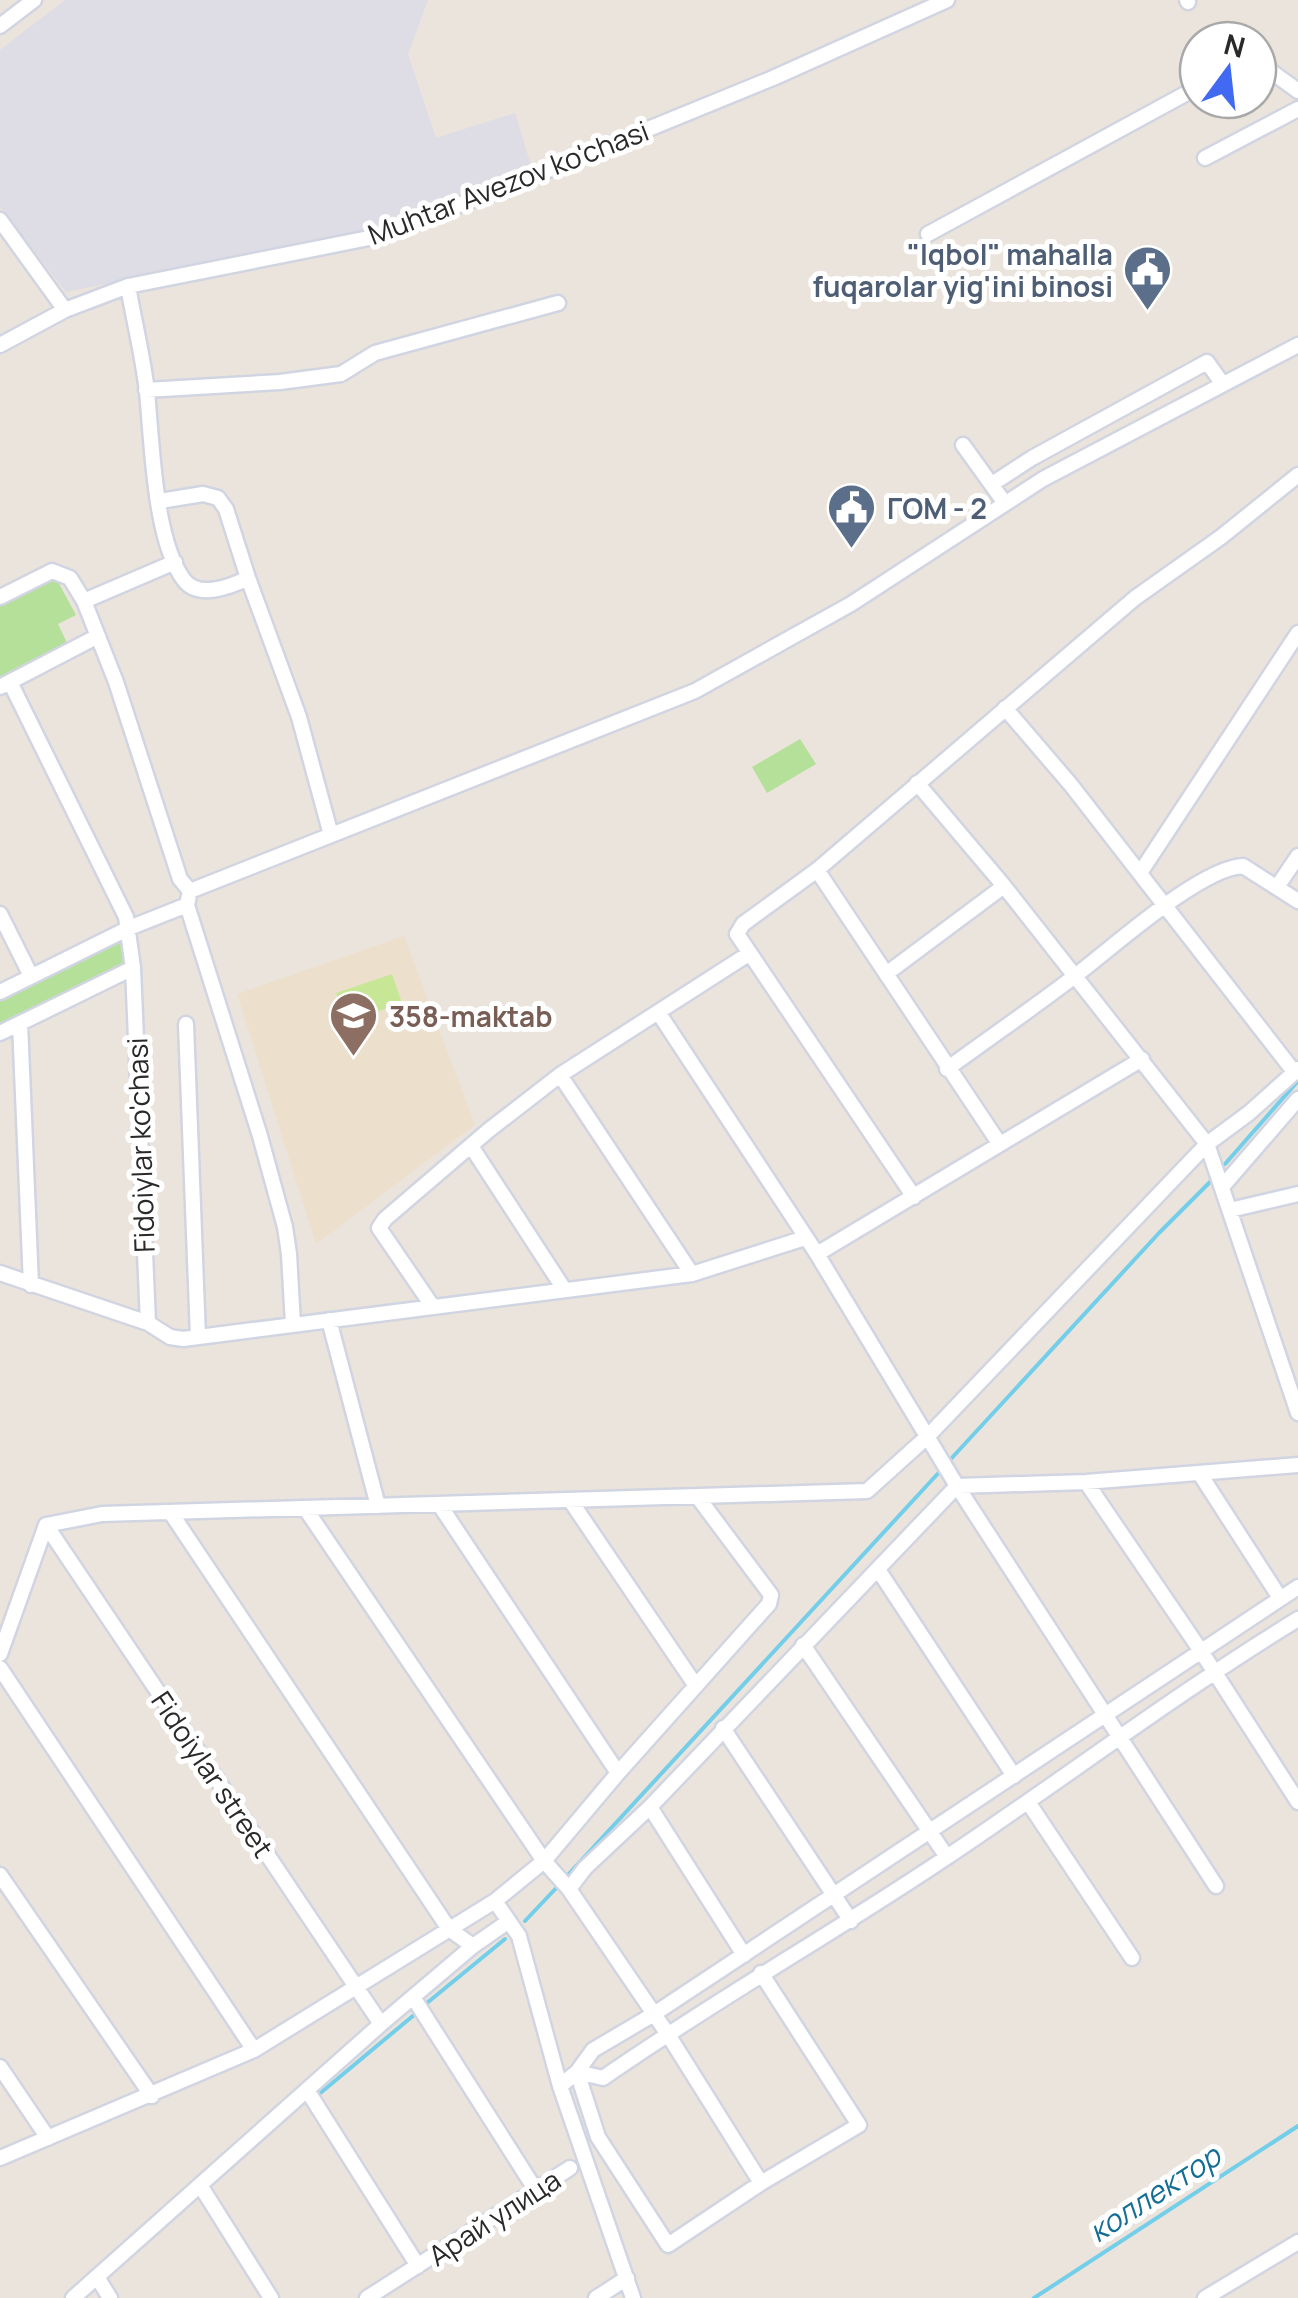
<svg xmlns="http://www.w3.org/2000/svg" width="1298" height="2298" font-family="Manrope,sans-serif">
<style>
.industrial{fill:#dedce4}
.education{fill:#ece0cc}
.green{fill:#b4e09a}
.pitch{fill:#c8e796}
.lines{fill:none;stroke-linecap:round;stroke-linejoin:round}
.stream{stroke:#73cee9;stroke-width:4}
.minor-casing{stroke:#d1d5e2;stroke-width:19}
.minor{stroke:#fff;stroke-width:14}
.labels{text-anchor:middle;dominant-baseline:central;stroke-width:10;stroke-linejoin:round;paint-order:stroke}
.street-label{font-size:28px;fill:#292929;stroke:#fff}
.service-label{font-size:28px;font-weight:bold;fill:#4e5e75;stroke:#fff;text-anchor:end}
.education-label{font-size:28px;font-weight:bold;fill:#785e54;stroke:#fff;text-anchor:start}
.water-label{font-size:30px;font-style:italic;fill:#136d94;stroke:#fff}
</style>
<rect width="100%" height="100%" fill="#ebe4dc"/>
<path class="industrial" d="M65,0H428L408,54L436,138L515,113L533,172L347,235L66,292L0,207V50Z"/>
<path class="education" d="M404,936L475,1125L316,1244L237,994Z"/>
<path class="green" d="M56,578L76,615L58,624L69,647L0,680V605Z
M800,739L816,764L767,793L752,767Z
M114,939L124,940L127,966L0,1028V996Z"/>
<path class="pitch" d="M392,974L402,1003L346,1022L336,993Z"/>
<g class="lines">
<path class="stream" d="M1225,1164L1298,1081
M949,1461L1159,1233L1212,1180
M566,1877L943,1468
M525,1921L560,1884
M427,2003L505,1939
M318,2095L414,2015
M1034,2298L1298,2126"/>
<defs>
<path id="minor" d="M1187,0L1188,2
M0,26L34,0
M1258,62L1298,91
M1205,158L1298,109
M0,220L65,310
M928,234L1198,87
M128,286C134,321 143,357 147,392C152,441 154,541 184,580C198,599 230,587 248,578
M0,345L65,310L128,286L374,237L504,188L773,78L947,0
M146,390L280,382L341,374L375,353L558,303
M963,445L1004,502
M992,484L1032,458L1207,362L1222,383
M160,501L203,494L218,498L226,509L248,578L299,717L331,835
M0,597L52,571L70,578L84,601L175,562
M84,601L116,682L180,879L190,891L187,905L260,1136L285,1227L289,1254L293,1324
M10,682L126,917L133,968L148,1323
M0,687L98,636
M1005,708L1071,785L1295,1073
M917,783L1004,886L1207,1144L1298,1413
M817,870L999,1143
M1140,873L1298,633
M1277,887L1298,856
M190,891L695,691L851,604L1043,479L1298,345
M0,914L31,976
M886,974L1004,886
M0,992L129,928L187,905
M658,1012L817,1254L957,1486L1216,1886
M20,1023L31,1285
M186,1024L198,1337
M0,1033L133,968
M947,1069C988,1039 1030,1010 1071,979C1109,951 1199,868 1243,866L1298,901
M560,1075L692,1274
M471,1146L564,1289
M1222,1187L1298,1099
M914,1197L737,934L743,924L817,870L1135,598L1221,537L1298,475
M1230,1210L1298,1194
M817,1254L1142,1059
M0,1273L148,1323L170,1337L183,1339L692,1274L805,1238
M433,1307L379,1228L385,1219L489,1130L560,1075L750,953
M329,1320L378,1506
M1200,1474L1280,1598
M1086,1482L1201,1651L1298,1802
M570,1500L696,1686
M439,1504L618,1773
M305,1508L544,1861L569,1889L667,2033L761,2183
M171,1513L449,1929L473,1946
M46,1525L102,1514L867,1491L928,1436L1207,1144L1249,1113L1298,1069
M46,1525L381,2024
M879,1571L1014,1776
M803,1645L947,1857
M0,1654L46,1525
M0,1668L254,2050
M723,1728L851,1921
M1028,1802L1132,1958
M650,1807L744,1955
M0,1875L152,2096
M569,1889L585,1868L650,1807L957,1486L1086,1482L1298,1465
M495,1901L519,1936L560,2086L633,2298
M413,1997L535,2189
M0,2067L48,2138
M577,2072L603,2078C715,2000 834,1933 947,1857C1065,1778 1177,1693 1298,1619
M577,2072L598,2137L668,2245L761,2183L859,2125L761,1973
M560,2086L577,2072L593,2050L654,2014L1298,1587
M307,2090L418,2266
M0,2158L254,2050L495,1901L544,1861L618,1773L769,1604L771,1595L697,1496
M200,2185L271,2298
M97,2277L110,2298
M73,2298L381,2024L473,1946L509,1921
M367,2298L570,2168
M596,2298L627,2278
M1205,2298L1298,2242"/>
</defs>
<use href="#minor" class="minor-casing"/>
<use href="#minor" class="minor"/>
</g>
<defs>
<symbol id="civic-pin" viewBox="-11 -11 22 30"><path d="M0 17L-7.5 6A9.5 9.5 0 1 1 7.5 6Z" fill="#5c6f8a" stroke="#fff"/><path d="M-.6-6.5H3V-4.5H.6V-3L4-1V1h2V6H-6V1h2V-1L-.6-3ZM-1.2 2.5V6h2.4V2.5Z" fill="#fff"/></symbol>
<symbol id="school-pin" viewBox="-11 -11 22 30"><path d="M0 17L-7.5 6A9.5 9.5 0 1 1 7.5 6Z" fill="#8d6e63" stroke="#fff"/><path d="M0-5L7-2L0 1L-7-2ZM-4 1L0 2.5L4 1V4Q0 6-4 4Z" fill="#fff"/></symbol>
</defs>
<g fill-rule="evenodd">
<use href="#civic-pin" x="1120" y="242" width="55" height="75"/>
<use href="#civic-pin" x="824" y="480" width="55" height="75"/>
<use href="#school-pin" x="326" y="988" width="55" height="75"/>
</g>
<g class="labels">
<g class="street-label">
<text transform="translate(508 182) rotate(-21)">Muhtar Avezov ko'chasi</text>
<text transform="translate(140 1145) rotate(-92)">Fidoiylar ko'chasi</text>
<text transform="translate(213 1774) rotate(56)">Fidoiylar street</text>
<text transform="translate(494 2217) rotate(-33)">Арай улица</text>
</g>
<g class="service-label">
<text x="1113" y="254">"Iqbol" mahalla<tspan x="1113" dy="32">fuqarolar yig'ini binosi</tspan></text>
<text x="887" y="508" text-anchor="start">ГОМ - 2</text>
</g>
<g class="education-label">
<text x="389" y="1016">358-maktab</text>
</g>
<g class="water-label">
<text transform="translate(1154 2193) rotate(-33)">коллектор</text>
</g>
</g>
<g transform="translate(1228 70) rotate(15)"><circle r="48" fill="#ffffff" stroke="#a9a9a9" stroke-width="2.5"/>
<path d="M0-8L18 38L0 25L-18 38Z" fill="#4269f2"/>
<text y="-15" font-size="28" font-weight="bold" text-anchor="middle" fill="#292929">N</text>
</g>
</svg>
